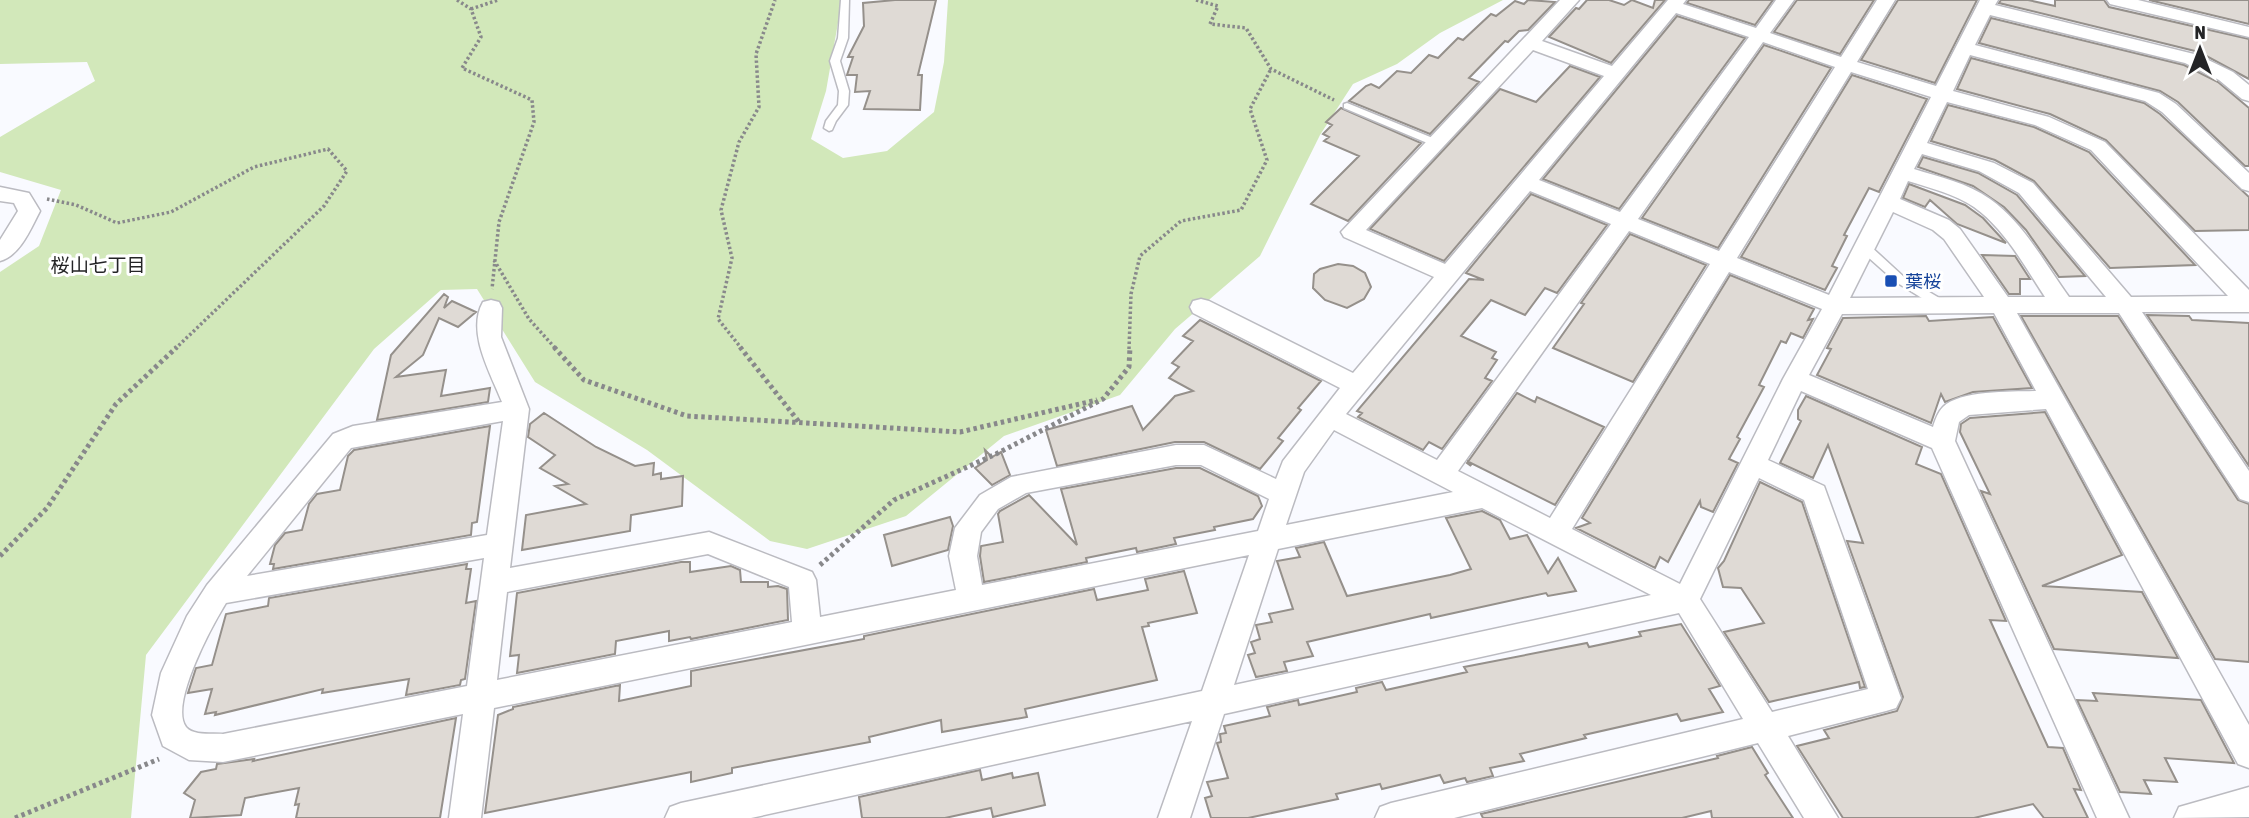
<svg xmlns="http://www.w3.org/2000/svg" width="2249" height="818" font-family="'Asap Condensed','Noto Sans JP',sans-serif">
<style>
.green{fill:#d2e8ba}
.building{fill:#dfdad5;stroke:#95908b;stroke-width:2}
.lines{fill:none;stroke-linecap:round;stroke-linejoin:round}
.service-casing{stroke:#bbbbc1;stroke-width:3}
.minor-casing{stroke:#bbbbc1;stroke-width:3}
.path-far1{stroke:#88888b;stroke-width:3.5;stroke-dasharray:2.5 2.5;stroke-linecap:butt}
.path{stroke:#88888b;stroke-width:5;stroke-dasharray:3.5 3.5;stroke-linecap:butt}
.service{fill:#fff;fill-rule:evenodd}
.minor{fill:#fff;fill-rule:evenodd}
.transit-dot{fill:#1a4fb4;stroke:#fff;stroke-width:2.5}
.labels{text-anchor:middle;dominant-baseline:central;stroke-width:6;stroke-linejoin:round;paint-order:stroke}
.transit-label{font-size:18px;fill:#164399;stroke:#fff;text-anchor:start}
.neighbourhood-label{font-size:19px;fill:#242426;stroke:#fff}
</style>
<rect width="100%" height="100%" fill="#f9faff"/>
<path class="green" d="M0,0H842L826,91L811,139L843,158L887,151L934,112L944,62L948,0H1503L1440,33L1397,64L1353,84L1320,135L1260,256L1175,329L1120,395L1004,436L906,516L807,549L770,541L647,450L535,382L477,289L441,290L374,349L146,655L131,818H0V272L39,246L61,190L0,172V137L95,81L87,62L0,64Z"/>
<path class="building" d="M895,0H936L918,75H922L920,110L864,109L870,91L855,92L857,75H847L853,57H848L864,26L863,3Z
M1528,0L1555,2L1528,30L1519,31L1508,42L1505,41L1469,78L1479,82L1430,134L1349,101L1366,86L1371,84L1379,88L1397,71L1411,73L1429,55L1438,58L1458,38L1463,40L1491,14L1496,16L1515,1L1524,4Z
M1587,0H1609L1624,5L1632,0L1653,8L1655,0H1665L1611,63L1549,37L1576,8L1579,9Z
M1689,0H1773L1755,25L1687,3Z
M1797,0H1874L1840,54L1774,32Z
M1898,0H1977L1935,83L1861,60Z
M2001,0H2028L2055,6V0H2104L2109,7L2249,39V79L2199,52L1999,3Z
M2149,0H2249V24Z
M1677,16L1745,38L1619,209L1543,179Z
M1991,18L2184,65L2218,82L2249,108V166H2245L2178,102L2160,91L1979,43Z
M1764,45L1831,68L1718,248L1642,218Z
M1971,58L2144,103L2160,114L2249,197V230L2195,231L2106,140L2050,114L1957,89Z
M1570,66L1600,77L1444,261L1370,229L1500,89L1536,102Z
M1852,75L1927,99L1879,192L1869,188L1844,235L1847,236L1832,266L1837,268L1825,290L1741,257Z
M1948,105L2034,127L2089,152L2195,265L2110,268L2034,181L1995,160L1931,141Z
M1341,108L1421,143L1348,221L1311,204L1359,156L1324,141L1329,137L1323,134L1332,125L1326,122Z
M1923,157L1978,173L2017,195L2085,276L2059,277L2026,230L2004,207L1973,186L1918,167Z
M1909,184L1965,205L1983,218L2006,243L1957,224L1930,200L1925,207L1903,198Z
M1531,194L1607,225L1557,293L1545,288L1525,315L1491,300L1461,336L1496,352L1492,358L1497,360L1485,378L1492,381L1442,449L1429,442L1423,450L1358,417L1362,413L1357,411L1469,279L1484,280L1466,273Z
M1630,234L1706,265L1633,382L1553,348L1584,304L1581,303Z
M1982,255L2015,256L2030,279H2020V294H2009Z
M1338,264L1353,266L1365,273L1371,287L1364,299L1347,308L1325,300L1313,288L1314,274L1320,269Z
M1730,275L1814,309L1808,320L1813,319L1803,338L1791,333L1786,343L1781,341L1759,385L1764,387L1737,437L1740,439L1729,459L1738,463L1713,512L1701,507L1700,501L1668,562L1660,557L1655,568L1576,528L1590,523L1582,518Z
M444,294L448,297L444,308L452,301L476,312L458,327L439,318L423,355L396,377L446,370L441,396L490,388L488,402L377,420L391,355Z
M2147,315L2189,316L2192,320L2249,323V466Z
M1926,316L1929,321L1993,317L2032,388L1973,392L1945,402L1941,394L1931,423L1817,375L1831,349L1827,348L1843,318Z
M2021,316H2118L2238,500L2249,504V662L2215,659Z
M1200,320L1321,381L1298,408L1301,410L1278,438L1283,441L1260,469L1204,442H1175L1057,466L1046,430L1132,406L1143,430L1175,396L1193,391L1169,378L1179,367L1172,363L1193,341L1183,336Z
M1517,393L1535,402L1537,397L1604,427L1555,505L1469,462L1471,466L1467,463Z
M1806,396L1922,447L1916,464L1941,474L2006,621L1990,620L2048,747L2063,748L2081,790L2074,789L2088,818H2044L2033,804L1974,818H1843L1797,746L1829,738L1824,730L1897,711L1903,697L1847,541L1863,543L1828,445L1813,478L1780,463L1801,421L1798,419V410Z
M2045,412L2122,555L2042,586L2142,592L2178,658L2054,649L1981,491L1990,494L1960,432L1961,424L1970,418Z
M544,413L596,447L635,466L654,463L653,475L661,473V479L683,476L682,506L631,515L630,531L522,550L526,515L586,504L555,486L568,484L540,468L555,455L528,437L530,424Z
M490,426L477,522L472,523L471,535L273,569L274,564H270L275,545L285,533L302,530L309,504L317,494L340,490L348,456L354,450Z
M985,450L992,457L1001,452L1010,475L992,485L975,468L987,460Z
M1176,468H1200L1258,496L1262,506L1253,519L1214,527L1215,530L1174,538L1176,544L1137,552L1136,548L1086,558L1087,562L984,582L980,556L981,546L1003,542L998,514L1000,511L1029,495L1077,545L1061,489Z
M1760,482L1802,502L1865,687L1860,688L1859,682L1769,702L1724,632L1764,623L1741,588L1723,587L1718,568L1724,561Z
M1482,511L1500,520L1510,539L1527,535L1548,573L1558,558L1576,591L1548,596L1546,593L1431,618L1430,614L1307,642L1313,656L1284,662L1287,671L1256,677L1248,655L1255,653L1251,642L1260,639L1256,625L1272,622L1269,614L1293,609L1277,561L1300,557L1296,548L1324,542L1347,596L1450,575L1471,569L1446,518Z
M950,517L953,526L948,550L892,566L884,535Z
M681,562H690V572L731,566L740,570L741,582H768V587L778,586L787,589L788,620L691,639L690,637L669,641V631L616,641L615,654L517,673L519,655L510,656L517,593Z
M467,564L466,569H471L466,603L476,601L465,679L461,680L460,685L406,695L409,679L322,693L323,689L215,715L216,712L205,714L212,689L188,693L196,668L212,665L226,614L268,606L269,598Z
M1184,571L1197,613L1148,623L1149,626L1142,627L1157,680L1025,709L1027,717L1004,721L942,732L941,720L869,737L870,742L732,768V773L691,782V772L485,813L498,715L513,709V707L620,685L619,701L691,686V671L864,639V636L1094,589L1097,600L1148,590L1145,579Z
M1681,624L1720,686L1709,689L1723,712L1681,721L1677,714L1584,735L1586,738L1520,754L1524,761L1490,768L1493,776L1467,782L1465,778L1444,783L1440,775L1382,789L1380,784L1336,794L1338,799L1248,818H1211L1205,798L1212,796L1207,782L1228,778L1217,743L1221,742L1220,734L1226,733L1224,726L1270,716L1267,707L1298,700L1299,705L1357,692L1356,688L1382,682L1386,690L1467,672L1464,667L1587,643L1589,647L1641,636L1639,632Z
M2093,693L2201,700L2234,763L2165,758L2177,782L2144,780L2151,794L2120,792L2077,700L2097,701Z
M456,718L440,818H296L299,804L295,805L299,788L245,798L241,815L190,818L195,800L184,793L201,772L216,769L217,764L254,759L253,761Z
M1752,747L1768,773L1765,775L1793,818H1712L1711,811L1682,818H1483L1481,814L1718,758L1717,756Z
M980,770L982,780L1012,773L1013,778L1038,773L1045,805L993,817L991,808L945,818H862L859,797Z"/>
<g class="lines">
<defs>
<path id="service" d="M841,0H849L848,38L840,61L849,91L848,105L836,121L832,130L829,131L824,128L826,121L838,105L839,91L830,61L838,38Z
M1347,103L1440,141L1441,143L1436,146L1432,145L1344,108V104Z
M1864,243L1868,244L1904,277L1946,302L1948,305L1946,308H1938L1896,282L1860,250L1859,247Z"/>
<path id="minor" d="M1560,0H1579L1542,41L1612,66L1668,0H1686L1683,4L1756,28L1776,0H1794L1770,33L1841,57L1877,0H1895L1857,62L1936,86L1980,0H1998L1995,5L2198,55L2233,72L2249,85V101L2242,99L2219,80L2185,63L1990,15L1975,45L2159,93L2176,104L2249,173V191L2242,189L2162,112L2145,101L1970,55L1953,91L2049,117L2105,142L2249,290V312H2142L2249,471V502L2240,499L2119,313H2017L2249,725V768L2238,764L2046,409L1969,415L1959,422L1955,441L2129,818H2097L1932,448L1801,391L1768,460L1824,486L1901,698L1896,708L1886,711L1788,736L1838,818H1804L1758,743L1454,818H1375L1380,807L1391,803L1743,719L1679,613L1224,714L1190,818H1158L1192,721L751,818H665L670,807L681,803L1202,691L1249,555L494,708L481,818H449L463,714L223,762L189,760L163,746L152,715L161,673L187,616L207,585L333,434L353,426L502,402C491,374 466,332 483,302L491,300L499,302L502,308L501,337L529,409L510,568L709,532L812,572L816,580L820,617L956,590L949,556L955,528L980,495L1011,477L1176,445H1204L1276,479L1283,461L1340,388L1193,313L1190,307L1193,301L1201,299L1209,301L1353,373L1434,277L1344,237L1341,232ZM1676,13L1749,37L1620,212L1539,180ZM1763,42L1835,67L1719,251L1638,219ZM1533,50L1604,76L1445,264L1366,230ZM1851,72L1931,97L1829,295L1737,258ZM1947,102L2035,125L2091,150L2228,296L2131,297L2033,183L1994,163L1927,143ZM1922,154L1979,171L2019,193L2106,297H2069C2045,264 2024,223 1990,199C1968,183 1939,177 1914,169ZM1908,181C1930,188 1955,194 1974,207C2005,229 2025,267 2045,297H2008L1960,229L1949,220L1900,199ZM1530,191L1611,224L1437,460L1346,414ZM1893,212L1933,230L1944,239L1984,297L1850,298ZM1629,231L1710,264L1550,518L1458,471ZM1729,272L1822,309L1783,379L1680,584L1572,529ZM1994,313L2036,391C2013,392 1960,390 1943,407C1938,412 1935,420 1933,427L1809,375L1842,314ZM503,421L487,535L247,576L351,448ZM1334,430L1453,492L1286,525L1304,472ZM1176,465H1201L1269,499L1258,531L982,585L977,556L981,532L998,509L1026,493ZM1759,478L1804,500L1868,689L1772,712L1700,599ZM1482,508L1651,595L1234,685L1278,549ZM708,554L789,587L792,622L497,680L507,592ZM484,558L467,686L223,734C213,733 193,736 186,727C169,704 213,624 226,603Z
M2107,0H2138L2249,27V37L2110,4Z
M0,187L29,193L40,211C31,228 20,256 0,261V240L18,211L14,203L0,201Z
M2249,787V817L2174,818L2179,807Z"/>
</defs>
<use href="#service" class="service-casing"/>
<use href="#minor" class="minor-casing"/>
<path class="path-far1" d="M457,0L471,9L481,37L462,68L532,100L534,122L499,222L492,289
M1196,0L1218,6L1210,24L1246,28L1271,69L1334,100
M471,9L498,0
M47,199L76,205L117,223L171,212L254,167L328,149L347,171L324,206L175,349
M494,260L529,319L556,349
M742,349L718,319L732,258L721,210L739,142L759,107L756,54L775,0
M1129,349L1131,294L1140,256L1181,221L1241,210L1267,160L1250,109L1271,69"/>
<path class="path" d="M554,347L584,380L687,416L960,432L1097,400
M740,347L799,422
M0,556L47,508L116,404L177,347
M820,565L894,500L996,454L1103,399L1129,367L1130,347
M15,818L159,759"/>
<use href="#service" class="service"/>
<use href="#minor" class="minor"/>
</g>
<rect class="transit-dot" x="1884" y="274" width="14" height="14" rx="3.5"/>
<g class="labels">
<g class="transit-label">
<text x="1905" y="281">葉桜</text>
</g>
<g class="neighbourhood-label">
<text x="98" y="265">桜山七丁目</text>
</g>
</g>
<g transform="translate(2200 49)" stroke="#ffffff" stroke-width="5" paint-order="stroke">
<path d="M0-5L12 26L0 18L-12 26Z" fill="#242426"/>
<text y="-10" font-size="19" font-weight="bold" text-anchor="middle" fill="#242426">N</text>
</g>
</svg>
